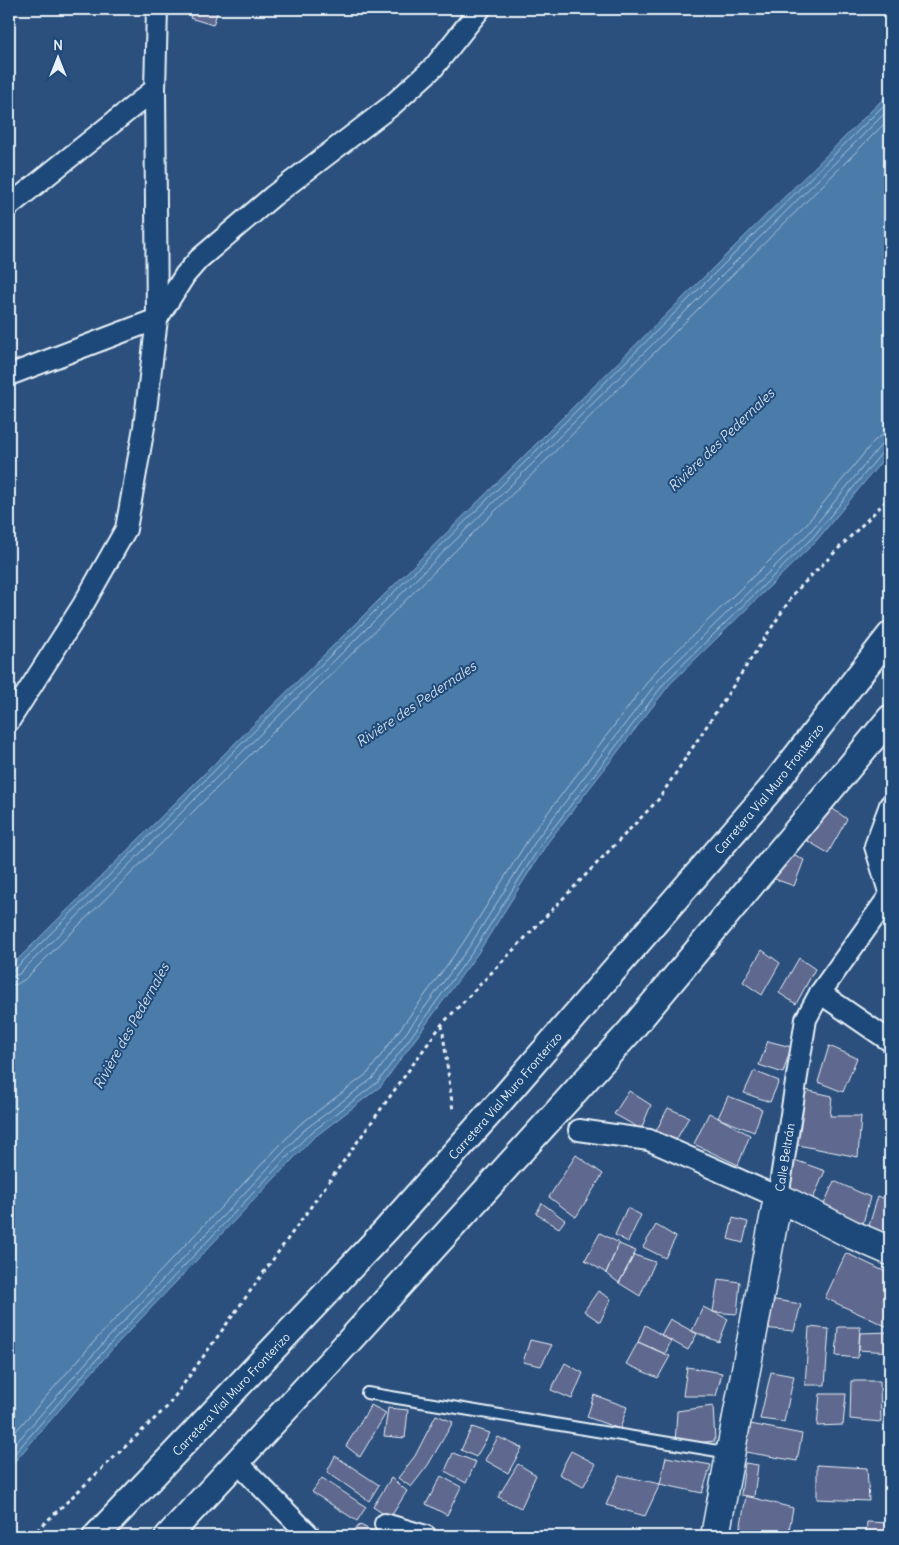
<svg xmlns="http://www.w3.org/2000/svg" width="899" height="1545" font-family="Delius,sans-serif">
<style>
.water{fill:#4c7ba9;stroke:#8aaac9}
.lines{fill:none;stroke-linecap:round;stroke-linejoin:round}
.shore{stroke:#aac2d8;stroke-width:1}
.building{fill:#5f688e;stroke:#e8f1f8}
.service-casing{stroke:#e8f1f8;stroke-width:14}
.minor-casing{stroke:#e8f1f8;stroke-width:24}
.tertiary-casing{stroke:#e8f1f8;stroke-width:29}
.secondary-casing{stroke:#e8f1f8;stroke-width:31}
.path{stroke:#e8f1f8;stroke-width:3;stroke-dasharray:4 4;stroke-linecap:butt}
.service{stroke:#1f4a7a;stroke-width:10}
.minor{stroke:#1f4a7a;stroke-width:20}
.tertiary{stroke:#1f4a7a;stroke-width:25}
.secondary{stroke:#1f4a7a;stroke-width:28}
.labels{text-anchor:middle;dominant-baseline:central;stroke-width:4;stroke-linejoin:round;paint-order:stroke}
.street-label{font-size:12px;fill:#e8f1f8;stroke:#1f4a7a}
.water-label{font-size:14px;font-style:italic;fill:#d1dfec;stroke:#1f4a7a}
</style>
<rect width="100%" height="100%" fill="#2c507e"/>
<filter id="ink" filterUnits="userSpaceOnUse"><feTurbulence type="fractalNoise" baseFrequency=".02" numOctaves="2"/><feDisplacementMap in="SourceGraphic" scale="10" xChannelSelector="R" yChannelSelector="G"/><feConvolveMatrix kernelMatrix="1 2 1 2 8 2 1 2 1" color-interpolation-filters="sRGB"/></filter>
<g filter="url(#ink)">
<path class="water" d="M890,92V451L817,540L670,684L548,842L478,953L381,1086L312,1139L114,1347L9,1468V968Z"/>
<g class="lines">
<path class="shore" d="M9,971L14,970L890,99
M9,978L19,974L890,108
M9,985L17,984L24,980L890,118
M9,1439L100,1335L298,1126L368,1073L463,943L533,832L655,672L803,528L874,441L882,435L890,434
M9,1451L106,1340L303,1131L373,1078L469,947L539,836L661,677L809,533L880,446L885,442H890
M9,1460L110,1344L308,1135L378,1082L474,950L544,840L666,681L813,537L884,450L890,448"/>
</g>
<path class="building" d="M193,9L218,10L213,25L190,18Z
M819,799L847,819L828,853L796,834Z
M786,850L804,860L794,886L772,878Z
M762,950L780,963L762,995L743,982Z
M799,958L815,969L796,1004L779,993Z
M768,1041L791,1047L783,1073L759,1065Z
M829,1046L857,1058L843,1092L818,1082Z
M754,1071L779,1081L770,1102L744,1093Z
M801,1089L832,1096L830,1116H861L858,1157L793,1144Z
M629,1091L651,1105L641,1129L614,1114Z
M728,1096L762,1109L754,1132L718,1118Z
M887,1098L890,1099V1119L882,1117Z
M668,1108L689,1117L675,1142L656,1131Z
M709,1113L750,1135L738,1165L694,1144Z
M576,1155L603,1174L576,1217L549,1197Z
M792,1159L825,1171L809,1208L784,1193Z
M834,1181L870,1197L862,1227L822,1209Z
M878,1196L890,1201V1237L868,1229Z
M542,1203L565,1220L559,1228L536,1214Z
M627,1208L641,1215L628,1242L615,1235Z
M733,1218L748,1222L743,1243L728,1239Z
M656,1225L676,1237L665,1258L643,1247Z
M600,1233L619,1243L606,1273L585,1260Z
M619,1244L636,1251L619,1283L606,1273Z
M846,1253L890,1274V1322L888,1327L825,1298Z
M634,1255L655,1262L640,1296L619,1283Z
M718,1279L740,1282L737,1314L713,1312Z
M598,1291L611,1299L600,1322L584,1311Z
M769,1299L801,1304L794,1331L763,1328Z
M703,1307L728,1319L719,1342L692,1331Z
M670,1319L697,1334L688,1350L661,1335Z
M645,1325L671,1341L665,1354L638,1342Z
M809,1327L829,1329L825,1385H805Z
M838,1327H860L858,1358L836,1356Z
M890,1332V1352L859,1350L860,1333Z
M530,1340L552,1345L541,1366L523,1362Z
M638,1342L670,1356L658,1378L626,1364Z
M565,1363L583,1373L572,1399L551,1390Z
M687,1367L722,1373L716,1396H683Z
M771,1372L794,1376L784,1422L760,1419Z
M851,1381H880L881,1422L850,1419Z
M820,1394H846L843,1425L817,1426Z
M594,1395L627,1407L620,1429L587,1417Z
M371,1405L386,1413L360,1457L346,1446Z
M713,1406L715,1441L675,1445L677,1411Z
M388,1408L408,1410L405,1438L384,1436Z
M436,1415L453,1422L428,1465L411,1487L398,1478L415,1456Z
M745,1423L802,1434L797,1461L740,1451Z
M472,1427L490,1433L476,1457L461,1450Z
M498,1437L522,1448L508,1473L485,1460Z
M571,1451L596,1464L583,1487L559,1474Z
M453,1453L476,1462L466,1483L445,1471Z
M335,1456L379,1485L369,1501L327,1472Z
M666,1457L711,1465L702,1493L660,1484Z
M745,1463L758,1465L754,1497L741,1495Z
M518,1464L536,1475L521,1508L498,1497Z
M817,1465L867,1468L869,1501L817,1499Z
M619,1475L660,1484L645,1516L606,1505Z
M441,1476L461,1487L447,1515L426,1504Z
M322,1478L366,1507L357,1521L312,1492Z
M391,1478L407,1491L390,1518L373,1507Z
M746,1496L793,1508L788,1536H739Z
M867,1522L890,1523V1536H866Z
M360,1525L383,1536H347Z"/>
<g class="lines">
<defs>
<path id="service" d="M367,1393L730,1453"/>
<g id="minor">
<path d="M9,206L155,89"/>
<path d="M9,375L157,319L185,275L199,259L273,196L391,106L434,67L480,9"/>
<path d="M9,721L83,605L126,529L144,427L157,319L155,89L157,9"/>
<path d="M820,993L890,1041"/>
<path id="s1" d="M579,1130L649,1140L778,1197L806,1019L820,993L890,895L875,846L890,805"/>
<path d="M237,1462L310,1536"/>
<path d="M385,1524L426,1536"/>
</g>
<g id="tertiary">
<path id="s2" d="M96,1536L386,1230L498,1104L770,790L890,635"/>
<path d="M168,1536L339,1352L631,1030L890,718"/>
</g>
<path id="secondary" d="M715,1536L778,1197L853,1235L890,1251"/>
</defs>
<use href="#service" class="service-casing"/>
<use href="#minor" class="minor-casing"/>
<use href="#tertiary" class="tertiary-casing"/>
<use href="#secondary" class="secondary-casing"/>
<path class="path" d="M442,1025L453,1111
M31,1536L167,1407L442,1024L658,800L795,592L890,497"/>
<use href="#service" class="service"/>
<use href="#minor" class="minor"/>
<use href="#tertiary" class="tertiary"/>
<use href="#secondary" class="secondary"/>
</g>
</g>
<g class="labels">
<g class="street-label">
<text stroke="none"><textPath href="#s2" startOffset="1006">Carretera Vial Muro Fronterizo</textPath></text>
<text stroke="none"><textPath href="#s2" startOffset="601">Carretera Vial Muro Fronterizo</textPath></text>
<text stroke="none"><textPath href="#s1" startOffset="252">Calle Beltrán</textPath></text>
<text stroke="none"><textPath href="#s2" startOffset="196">Carretera Vial Muro Fronterizo</textPath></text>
</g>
<g class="water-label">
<text transform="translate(721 440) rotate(-44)">Rivière des Pedernales</text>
<text transform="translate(416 704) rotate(-34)">Rivière des Pedernales</text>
<text transform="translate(131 1026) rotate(-61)">Rivière des Pedernales</text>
</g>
</g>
<rect width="899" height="1545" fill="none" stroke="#1f4a7a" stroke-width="30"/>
<rect x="15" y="15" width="869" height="1515" fill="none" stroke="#e8f1f8" stroke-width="2" filter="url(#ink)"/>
<g transform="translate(58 58)" stroke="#1f4a7a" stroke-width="4" paint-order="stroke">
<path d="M0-4L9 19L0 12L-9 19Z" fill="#e8f1f8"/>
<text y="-8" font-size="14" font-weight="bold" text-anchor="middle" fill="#e8f1f8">N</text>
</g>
</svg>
